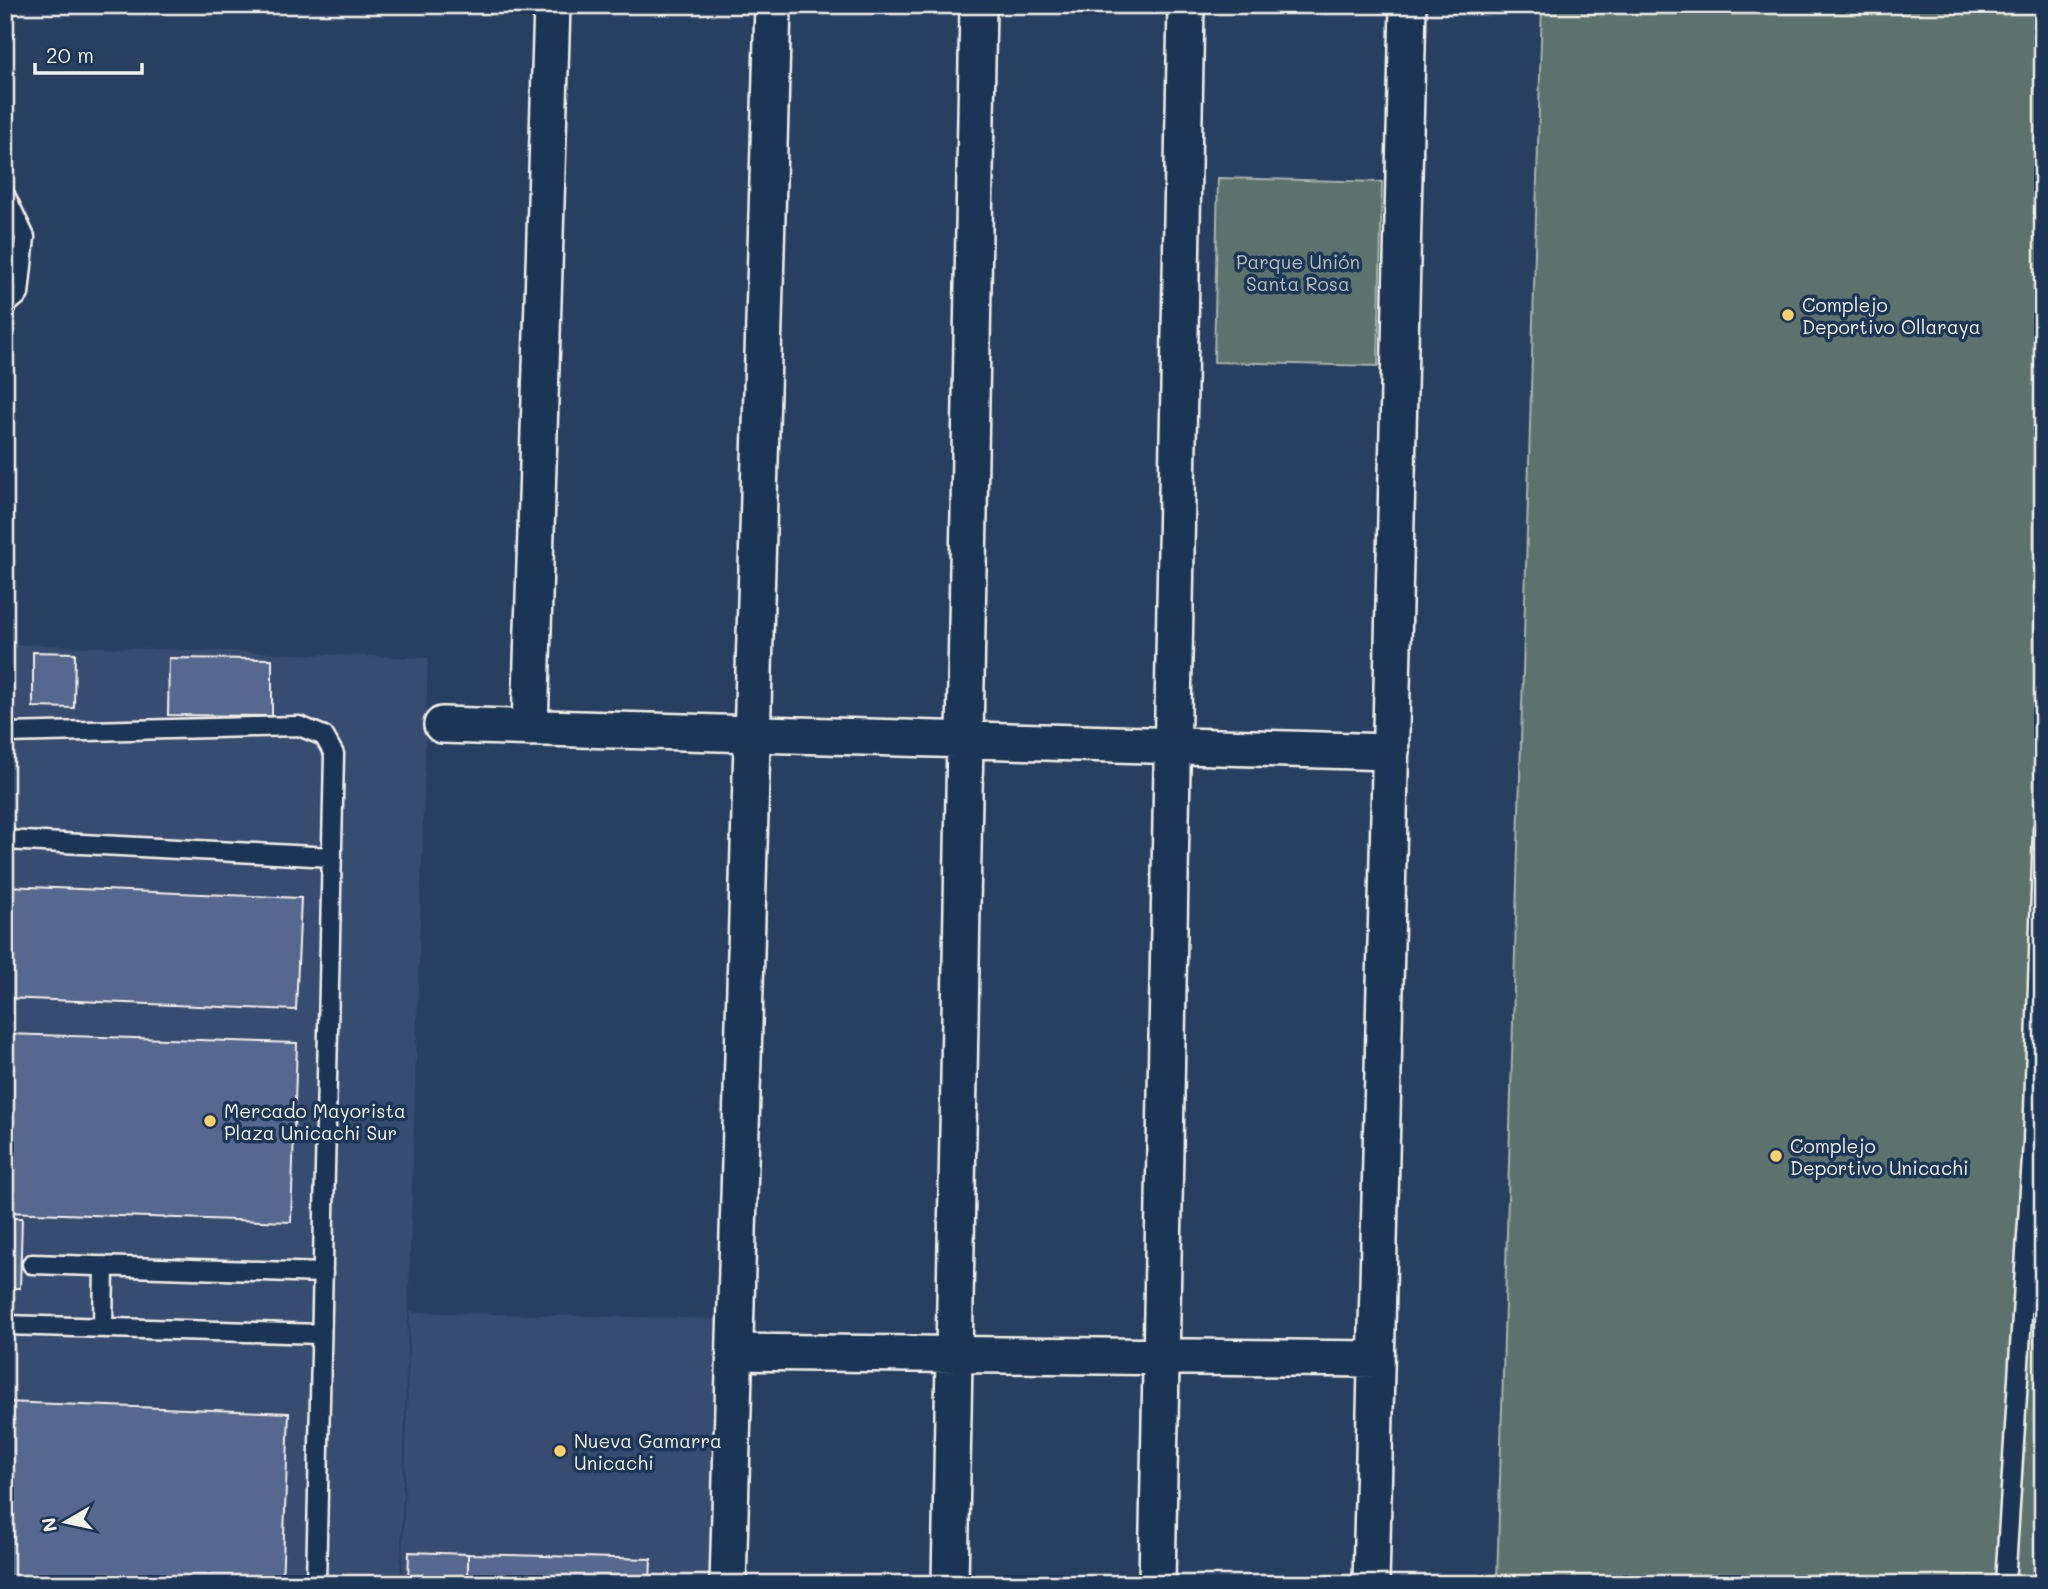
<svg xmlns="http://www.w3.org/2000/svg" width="2048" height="1589" font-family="Mali,sans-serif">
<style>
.built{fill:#374b70}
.green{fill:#5d726d;stroke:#a8b2aa;stroke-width:2}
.building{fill:#57688f;stroke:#f4f1e8;stroke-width:2}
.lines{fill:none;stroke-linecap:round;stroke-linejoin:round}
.lane-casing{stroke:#f4f1e8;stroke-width:23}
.street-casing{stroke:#f4f1e8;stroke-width:40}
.lane{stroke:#1d3557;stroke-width:18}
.street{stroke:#1d3557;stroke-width:35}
.poi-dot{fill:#ffd166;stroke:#1d3557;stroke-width:2.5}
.labels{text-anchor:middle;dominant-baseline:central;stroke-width:7;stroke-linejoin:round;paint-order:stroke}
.park-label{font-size:19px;fill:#b8beb7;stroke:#1d3557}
.poi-label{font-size:19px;fill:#f4f1e8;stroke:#1d3557;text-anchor:start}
</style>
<rect width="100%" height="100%" fill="#293f62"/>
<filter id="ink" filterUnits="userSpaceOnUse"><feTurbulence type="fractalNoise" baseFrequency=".0143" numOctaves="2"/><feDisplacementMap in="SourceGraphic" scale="14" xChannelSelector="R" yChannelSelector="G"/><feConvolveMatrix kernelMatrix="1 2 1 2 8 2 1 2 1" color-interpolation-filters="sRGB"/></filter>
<g filter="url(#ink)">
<path class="built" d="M5,644L428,658L400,1584H5Z
M410,1312L718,1319L712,1584H402Z"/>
<path class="green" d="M1542,5H2043V1584H1497Z
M1218,178L1382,182L1378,366L1214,362Z"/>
<path class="building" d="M33,652L75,653L74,708L33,707Z
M169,658L272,659V716L168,715Z
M5,886L301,898L296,1010L5,998Z
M5,1034L297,1043L291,1222L5,1212Z
M5,1218H22L20,1288H5Z
M5,1402L289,1413L282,1584H5Z
M409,1552L468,1554V1584H408Z
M468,1554L651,1559L650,1584H468Z"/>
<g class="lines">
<defs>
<path id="lane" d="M5,195L25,237L19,294L5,306
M5,733L299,726L324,736L334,754L316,1584
M5,840L332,857
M32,1264L323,1273
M5,1325L321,1334
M103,1328L104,1266
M2005,1584L2033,1142L2043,829"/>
<path id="street" d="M442,725L1391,752
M530,728L552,5
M735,1352L1376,1359
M728,1584L773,5
M950,1584L978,5
M1157,1584L1186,5
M1371,1584L1408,5"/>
</defs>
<use href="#lane" class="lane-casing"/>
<use href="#street" class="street-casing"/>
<use href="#lane" class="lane"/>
<use href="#street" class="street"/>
</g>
</g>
<g class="poi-dot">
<circle cx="1788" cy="315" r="7"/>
<circle cx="210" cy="1121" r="7"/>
<circle cx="1776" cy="1156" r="7"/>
<circle cx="560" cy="1451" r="7"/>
</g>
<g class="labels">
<g class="park-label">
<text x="1298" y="261">Parque Unión<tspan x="1298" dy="22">Santa Rosa</tspan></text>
</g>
<g class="poi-label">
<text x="1802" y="304">Complejo<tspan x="1802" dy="22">Deportivo Ollaraya</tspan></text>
<text x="224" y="1110">Mercado Mayorista<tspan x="224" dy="22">Plaza Unicachi Sur</tspan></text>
<text x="1790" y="1145">Complejo<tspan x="1790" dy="22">Deportivo Unicachi</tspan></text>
<text x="574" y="1440">Nueva Gamarra<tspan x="574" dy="22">Unicachi</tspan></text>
</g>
</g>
<rect width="2048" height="1589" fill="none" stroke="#1d3557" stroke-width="28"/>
<rect x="14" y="14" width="2020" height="1561" fill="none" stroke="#f4f1e8" stroke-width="2.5" filter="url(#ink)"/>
<g transform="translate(66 1522) rotate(261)" stroke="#1d3557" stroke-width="5" paint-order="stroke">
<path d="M0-5L12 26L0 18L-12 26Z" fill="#f4f1e8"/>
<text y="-10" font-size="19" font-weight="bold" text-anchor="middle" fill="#f4f1e8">N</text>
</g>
<path d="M35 63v10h107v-10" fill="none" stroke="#f4f1e8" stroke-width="3.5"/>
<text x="46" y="63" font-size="21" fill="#f4f1e8" stroke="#1d3557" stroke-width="5" paint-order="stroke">20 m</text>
</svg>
